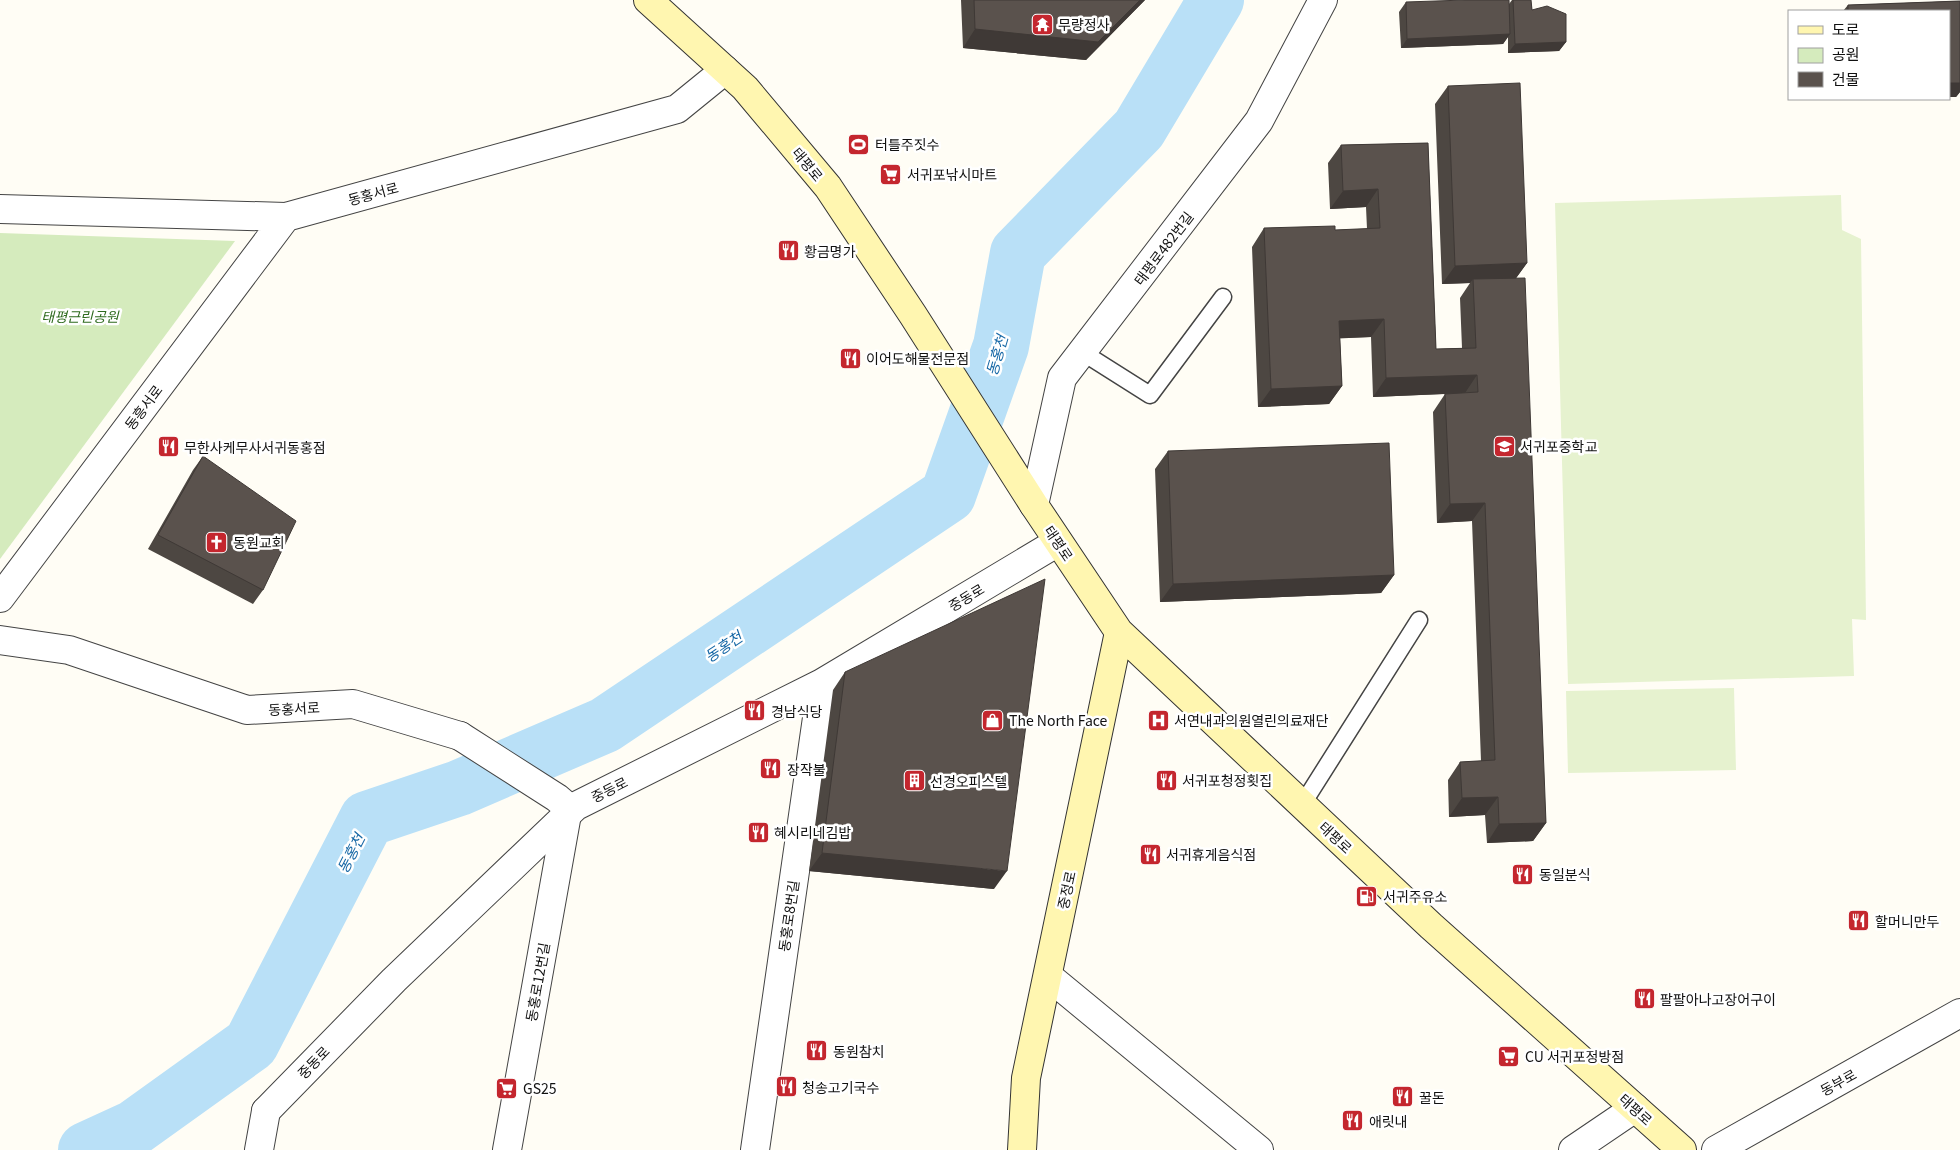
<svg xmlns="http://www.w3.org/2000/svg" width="1960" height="1150" font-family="Georgia,'Noto Sans KR',serif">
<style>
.green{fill:#d5ebbd}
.pitch{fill:#e6f2cf}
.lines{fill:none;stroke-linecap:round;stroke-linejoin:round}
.river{stroke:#b9e0f7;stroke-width:56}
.service-casing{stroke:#444;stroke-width:19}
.minor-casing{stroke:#444;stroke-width:30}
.tertiary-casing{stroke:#444;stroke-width:30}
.secondary-casing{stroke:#333;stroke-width:30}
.service{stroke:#fff;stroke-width:16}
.minor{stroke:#fff;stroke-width:28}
.tertiary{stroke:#fff;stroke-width:28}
.secondary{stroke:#fff6b0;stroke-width:28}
.wall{fill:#4d4742}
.shaded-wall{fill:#3f3936}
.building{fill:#5a524d;stroke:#3f3936}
.labels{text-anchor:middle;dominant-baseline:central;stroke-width:5;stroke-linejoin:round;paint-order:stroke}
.poi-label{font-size:14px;fill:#111;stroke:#fff;text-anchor:start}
.street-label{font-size:14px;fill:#111;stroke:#fff}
.park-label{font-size:14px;font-style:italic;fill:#2f6b1f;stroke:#fff}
.water-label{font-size:15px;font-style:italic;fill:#1768a6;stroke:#fff}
</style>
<rect width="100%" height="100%" fill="#fffdf5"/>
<path class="green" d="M0,233L235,241L0,559Z"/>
<path class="pitch" d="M1841,195L1842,230L1861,239L1866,620L1852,619L1854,676L1568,684L1555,203Z
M1734,688L1736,770L1568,773L1566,691Z"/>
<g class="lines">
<path class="river" d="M86,1150L134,1128L251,1044L367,819L459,788L605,725L948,495L1001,346L1018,253L1139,129L1216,0"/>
<defs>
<path id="service" d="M1082,352L1150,395L1223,297
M1302,805L1419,620"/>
<path id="minor" d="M0,209L286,217L677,109L725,70
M0,598L286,217
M460,736L557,798L571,810
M1048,976L1259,1150
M259,1150L266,1111
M507,1150L567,814
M1573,1150L1635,1108"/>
<path id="tertiary" d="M1034,505L1062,378L1259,121L1323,0
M0,640L69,650L247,710L353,704L460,736
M266,1111L394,980L576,806L822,683L1058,542
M755,1150L822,683
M1716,1150L1960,1013"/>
<path id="secondary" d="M648,0L745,88L828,187L913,315L1034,505L1119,632L1431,926L1682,1150
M1022,1150L1026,1078L1119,632"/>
</defs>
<use href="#service" class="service-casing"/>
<use href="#minor" class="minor-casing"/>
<use href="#tertiary" class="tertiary-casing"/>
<use href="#secondary" class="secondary-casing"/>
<use href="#service" class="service"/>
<use href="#minor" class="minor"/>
<use href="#tertiary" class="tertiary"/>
<use href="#secondary" class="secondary"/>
</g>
<path class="wall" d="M961,0H1145L1086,60L963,48Z
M1512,0H1531L1532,10L1566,42L1559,51L1508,53V37L1503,44L1401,48L1399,12L1406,2L1509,4Z
M1960,1V92L1956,97H1949V11H1843L1848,5Z
M1448,86L1527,263L1516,278L1546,823L1533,841L1487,843L1485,815L1449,817L1448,780L1460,762L1481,761L1472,521L1437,523L1433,412L1445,394L1373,397L1371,337L1340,338L1342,386L1329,404L1258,407L1252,247L1264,228L1335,230L1367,229L1366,207L1330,209L1328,163L1341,145L1428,143L1436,349L1462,348L1460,298L1470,283L1442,284L1435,104Z
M1168,451L1394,575L1381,593L1160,602L1155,469Z
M203,456L263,590L253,604L148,549L193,470Z
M845,672L994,889L809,871L833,690Z"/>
<path class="shaded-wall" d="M1140,0H1145L1086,60L963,48L975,29Z
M1510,34L1503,44L1401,48L1407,39Z
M1566,42L1559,51L1508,53L1515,44Z
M1949,83H1960V92L1956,97H1949Z
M1841,99H1887L1840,100Z
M1378,189L1366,207L1330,209L1343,191Z
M1527,263L1514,281L1473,279L1470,283L1442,284L1455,266Z
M1384,319L1371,337L1327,339L1339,321Z
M1477,375L1465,393L1373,397L1386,378Z
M1342,386L1329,404L1258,407L1271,389Z
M1485,503L1472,521L1437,523L1450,504Z
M1394,575L1381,593L1160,602L1173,584Z
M1498,797L1485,815L1449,817L1462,798Z
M1546,823L1533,841L1487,843L1499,824Z
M822,853L1007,871L994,889L809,871Z"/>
<path class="building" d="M974,0H1140L1098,42L975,29Z
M1465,0H1509L1510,34L1407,39L1406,2Z
M1513,0H1531L1532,10L1547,6L1566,14V42L1515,44Z
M1960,1V83H1949V11H1848V5Z
M1520,83L1527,263L1455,266L1448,86Z
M1428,143L1436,349L1476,348L1473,279L1525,278L1546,823L1499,824L1498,797L1462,798L1460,762L1495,760L1485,503L1450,504L1445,394L1478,392L1477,375L1386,378L1384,319L1339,321L1342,386L1271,389L1264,228L1335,226V230L1380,228L1378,189L1343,191L1341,145Z
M1389,443L1394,575L1173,584L1168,451Z
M203,456L296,521L263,590L158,535Z
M1045,579L1007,871L822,853L845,672Z"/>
<defs>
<symbol id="temple-square" viewBox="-11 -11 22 22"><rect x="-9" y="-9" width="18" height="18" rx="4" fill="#c4262e" stroke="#fff"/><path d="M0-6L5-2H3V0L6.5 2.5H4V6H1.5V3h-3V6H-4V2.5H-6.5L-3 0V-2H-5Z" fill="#fff"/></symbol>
<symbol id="stadium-square" viewBox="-11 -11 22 22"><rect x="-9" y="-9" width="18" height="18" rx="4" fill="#c4262e" stroke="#fff"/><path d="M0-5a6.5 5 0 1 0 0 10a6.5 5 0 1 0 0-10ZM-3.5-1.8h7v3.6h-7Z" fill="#fff"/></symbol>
<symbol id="supermarket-square" viewBox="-11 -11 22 22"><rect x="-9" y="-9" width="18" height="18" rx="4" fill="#c4262e" stroke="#fff"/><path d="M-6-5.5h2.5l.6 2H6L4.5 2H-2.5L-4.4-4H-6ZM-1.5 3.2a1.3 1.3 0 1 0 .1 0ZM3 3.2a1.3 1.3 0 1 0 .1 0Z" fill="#fff"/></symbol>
<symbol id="restaurant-square" viewBox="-11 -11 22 22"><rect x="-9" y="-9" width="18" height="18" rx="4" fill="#c4262e" stroke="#fff"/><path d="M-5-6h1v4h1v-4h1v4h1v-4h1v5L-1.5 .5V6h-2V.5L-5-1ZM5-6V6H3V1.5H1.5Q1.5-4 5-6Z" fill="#fff"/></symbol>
<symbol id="school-square" viewBox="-11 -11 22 22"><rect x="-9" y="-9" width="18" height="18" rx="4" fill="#c4262e" stroke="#fff"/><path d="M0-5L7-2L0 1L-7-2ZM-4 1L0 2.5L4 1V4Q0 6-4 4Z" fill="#fff"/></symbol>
<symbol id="church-square" viewBox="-11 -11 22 22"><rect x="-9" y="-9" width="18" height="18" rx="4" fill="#c4262e" stroke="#fff"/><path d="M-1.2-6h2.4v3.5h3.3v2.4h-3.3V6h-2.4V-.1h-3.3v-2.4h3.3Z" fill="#fff"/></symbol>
<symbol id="shop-square" viewBox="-11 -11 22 22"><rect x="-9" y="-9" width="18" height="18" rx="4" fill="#c4262e" stroke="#fff"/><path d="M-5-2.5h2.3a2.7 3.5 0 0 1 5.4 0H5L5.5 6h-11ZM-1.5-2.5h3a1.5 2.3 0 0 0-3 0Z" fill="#fff"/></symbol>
<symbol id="hospital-square" viewBox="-11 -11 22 22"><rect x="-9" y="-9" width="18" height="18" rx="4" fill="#c4262e" stroke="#fff"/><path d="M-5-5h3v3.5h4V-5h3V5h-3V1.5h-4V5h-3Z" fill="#fff"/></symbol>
<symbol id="building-square" viewBox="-11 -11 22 22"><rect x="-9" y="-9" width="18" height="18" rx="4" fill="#c4262e" stroke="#fff"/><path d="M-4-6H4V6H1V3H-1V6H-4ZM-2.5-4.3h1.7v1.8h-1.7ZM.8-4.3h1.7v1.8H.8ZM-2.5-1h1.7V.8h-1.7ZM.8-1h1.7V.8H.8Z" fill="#fff"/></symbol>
<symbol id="fuel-square" viewBox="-11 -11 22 22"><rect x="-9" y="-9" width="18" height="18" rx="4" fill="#c4262e" stroke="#fff"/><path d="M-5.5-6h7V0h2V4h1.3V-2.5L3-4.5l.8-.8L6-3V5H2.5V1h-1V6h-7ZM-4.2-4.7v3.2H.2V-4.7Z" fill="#fff"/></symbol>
</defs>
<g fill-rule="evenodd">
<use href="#temple-square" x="1030" y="12" width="25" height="25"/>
<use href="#stadium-square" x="846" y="132" width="25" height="25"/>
<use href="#supermarket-square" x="878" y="162" width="25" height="25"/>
<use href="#restaurant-square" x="776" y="238" width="25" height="25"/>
<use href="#restaurant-square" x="838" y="346" width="25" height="25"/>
<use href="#school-square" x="1492" y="434" width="25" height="25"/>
<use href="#restaurant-square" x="156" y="434" width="25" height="25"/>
<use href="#church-square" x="204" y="530" width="25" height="25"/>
<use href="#restaurant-square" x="742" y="698" width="25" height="25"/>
<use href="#shop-square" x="980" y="708" width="25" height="25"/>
<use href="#hospital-square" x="1146" y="708" width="25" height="25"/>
<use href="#restaurant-square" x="758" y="756" width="25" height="25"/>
<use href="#restaurant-square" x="1154" y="768" width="25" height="25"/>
<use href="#building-square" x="902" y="768" width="25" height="25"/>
<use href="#restaurant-square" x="746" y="820" width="25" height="25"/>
<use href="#restaurant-square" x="1138" y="842" width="25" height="25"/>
<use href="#restaurant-square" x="1510" y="862" width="25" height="25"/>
<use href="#fuel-square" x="1354" y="884" width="25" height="25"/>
<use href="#restaurant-square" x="1846" y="908" width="25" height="25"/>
<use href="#restaurant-square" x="1632" y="986" width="25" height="25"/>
<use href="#restaurant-square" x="804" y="1038" width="25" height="25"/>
<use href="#supermarket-square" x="1496" y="1044" width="25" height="25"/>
<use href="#restaurant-square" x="774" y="1074" width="25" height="25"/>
<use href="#supermarket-square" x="494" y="1076" width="25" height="25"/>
<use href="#restaurant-square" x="1390" y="1084" width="25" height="25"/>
<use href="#restaurant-square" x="1340" y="1108" width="25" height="25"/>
</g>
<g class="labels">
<g class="poi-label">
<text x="1058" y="24">무량정사</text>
<text x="875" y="144">터틀주짓수</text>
<text x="907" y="174">서귀포낚시마트</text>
<text x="804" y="251">황금명가</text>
<text x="866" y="358">이어도해물전문점</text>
<text x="1520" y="446">서귀포중학교</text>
<text x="184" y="447">무한사케무사서귀동홍점</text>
<text x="233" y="542">동원교회</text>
<text x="771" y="711">경남식당</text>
<text x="1009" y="720">The North Face</text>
<text x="1174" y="720">서연내과의원열린의료재단</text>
<text x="787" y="769">장작불</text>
<text x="1182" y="780">서귀포청정횟집</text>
<text x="930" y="781">선경오피스텔</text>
<text x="774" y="832">혜시리네김밥</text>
<text x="1166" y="854">서귀휴게음식점</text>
<text x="1539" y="874">동일분식</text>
<text x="1383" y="896">서귀주유소</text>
<text x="1875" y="921">할머니만두</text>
<text x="1660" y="999">팔팔아나고장어구이</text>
<text x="833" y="1051">동원참치</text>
<text x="1525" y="1056">CU 서귀포정방점</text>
<text x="802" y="1087">청송고기국수</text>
<text x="523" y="1088">GS25</text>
<text x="1419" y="1097">꿀돈</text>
<text x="1369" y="1121">애릿내</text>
</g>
<g class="street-label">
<text transform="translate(808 164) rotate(50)">태평로</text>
<text transform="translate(373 193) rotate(-15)">동홍서로</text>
<text transform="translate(1163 248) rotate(-53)">태평로482번길</text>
<text transform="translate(143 407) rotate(-53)">동흥서로</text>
<text transform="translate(1059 543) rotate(56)">태평로</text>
<text transform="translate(966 597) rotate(-31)">중동로</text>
<text transform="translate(294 708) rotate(-3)">동홍서로</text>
<text transform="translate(609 789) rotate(-27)">중동로</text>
<text transform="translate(1336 837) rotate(43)">태평로</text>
<text transform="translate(1066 890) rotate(-78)">중정로</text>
<text transform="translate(788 916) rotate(-82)">동홍로8번길</text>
<text transform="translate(537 982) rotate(-80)">동홍로12번길</text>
<text transform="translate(313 1062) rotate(-46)">중동로</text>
<text transform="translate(1838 1082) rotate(-29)">동부로</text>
<text transform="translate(1636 1109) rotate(42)">태평로</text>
</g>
<g class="park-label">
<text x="80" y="316">태평근린공원</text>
</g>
<g class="water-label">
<text transform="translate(996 355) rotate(-74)">동홍천</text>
<text transform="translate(723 646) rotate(-34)">동홍천</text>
<text transform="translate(350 853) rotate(-63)">동홍천</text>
</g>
</g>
<rect x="1788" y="10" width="162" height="90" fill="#ffffff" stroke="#a0a0a0"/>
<rect x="1798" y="26" width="25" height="8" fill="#fff6b0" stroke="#a0a0a0"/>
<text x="1832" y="35" font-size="15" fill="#111111">도로</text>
<rect x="1798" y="48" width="25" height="15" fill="#d5ebbd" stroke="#a0a0a0"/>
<text x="1832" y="60" font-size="15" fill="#111111">공원</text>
<rect x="1798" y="72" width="25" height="15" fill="#5a524d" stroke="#a0a0a0"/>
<text x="1832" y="85" font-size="15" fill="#111111">건물</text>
</svg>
